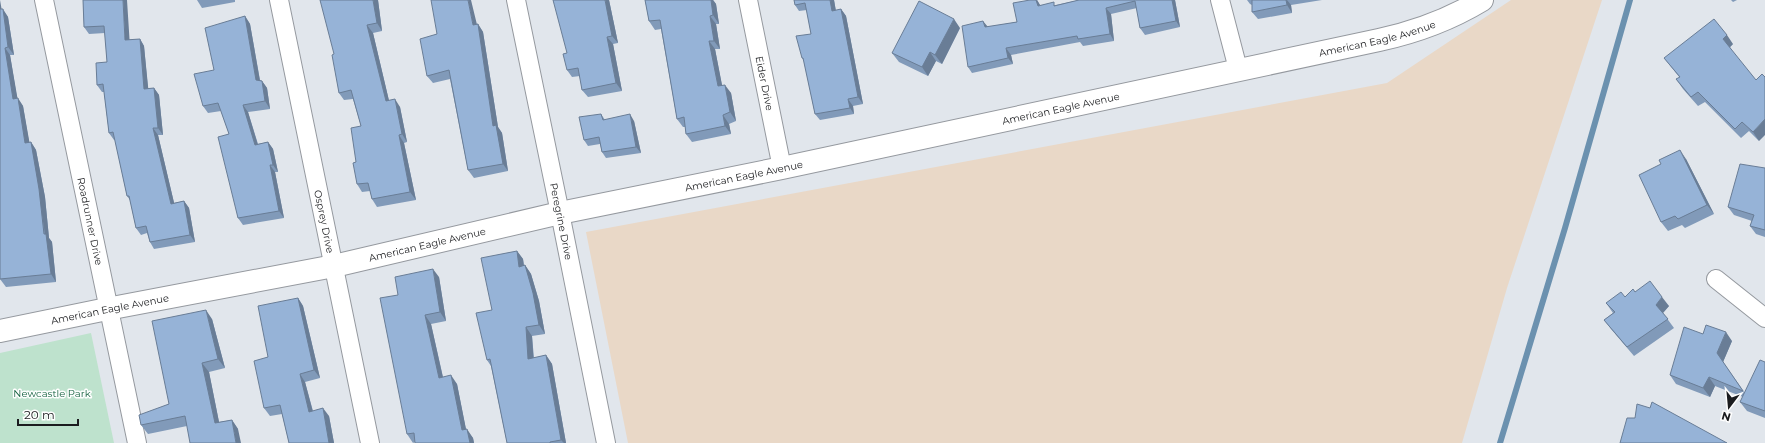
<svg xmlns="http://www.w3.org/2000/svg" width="1765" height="443" font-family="Montserrat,sans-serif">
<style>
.education{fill:#e9d8c7}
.green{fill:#bee2cd}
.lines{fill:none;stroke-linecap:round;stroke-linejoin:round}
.stream{stroke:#6b91af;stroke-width:6}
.street-casing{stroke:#95999f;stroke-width:20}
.secondary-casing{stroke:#95999f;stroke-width:24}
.street{stroke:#fff;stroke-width:18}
.secondary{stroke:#fff;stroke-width:22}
.wall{fill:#819ab9}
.shaded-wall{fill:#697d96}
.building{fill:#96b3d7;stroke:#697d96}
.labels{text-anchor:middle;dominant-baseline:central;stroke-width:3;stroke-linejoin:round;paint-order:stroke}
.street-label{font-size:10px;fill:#1b1c1f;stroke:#fff}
.park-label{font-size:10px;fill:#156240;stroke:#fff}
</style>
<rect width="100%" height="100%" fill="#e1e6ec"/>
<path class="education" d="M1511,0H1602L1507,288L1462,443H628L586,232L1387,83Z"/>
<path class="green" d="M91,333L114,443H0V353Z"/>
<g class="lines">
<path class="stream" d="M1500,443L1565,228L1630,0"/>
<defs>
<g id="street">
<path id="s1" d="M44,0L137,443"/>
<path id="s2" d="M279,0L370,443"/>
<path id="s3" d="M516,0L560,213L606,443"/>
<path id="s4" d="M748,0L782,168"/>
<path d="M1220,0L1238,69"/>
<path d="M1716,279L1765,318"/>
</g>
<g id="secondary">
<path id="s5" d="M0,331L107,309L334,266L560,213L782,168L1379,40C1416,32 1449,20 1482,0"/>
</g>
</defs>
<use href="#street" class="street-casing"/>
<use href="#secondary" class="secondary-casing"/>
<use href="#street" class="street"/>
<use href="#secondary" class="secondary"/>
</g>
<path class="wall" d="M83,0L129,40L140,39L144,46L148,89L154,88L159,95L163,135H158L174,203L184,201L189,208L195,242L154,249L150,242L147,233L141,235L136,228L130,200L127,196L115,140H114L109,133L104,92H102L97,85L107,62L105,33L89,34L84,27Z
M197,0H235V2L202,8Z
M378,0L382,31L373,33L389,101L400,107L407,142L404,143L416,200L377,207L372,199L370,191L362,192L357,184L356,162L361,126L353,99L344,100L339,93L334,54Z
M609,0L618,43L613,44L622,91L588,97L582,90L580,76L572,77L567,70V53Z
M645,0H713L716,4L719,24H716L720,49H715L722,86L731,93L736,121L729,124L731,134L692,142L686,134L685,127H683L677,119L661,29L655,30L649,21Z
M794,0H834L836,11L841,9L846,16L863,104L853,106L854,114L820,120L815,114L804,61L802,58L811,34L807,10L799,11L795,5Z
M1030,0H1037L1040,5H1056L1079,0H1175L1180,27L1145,35L1140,28L1137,8L1111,14L1114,41L1083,46L1080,42L1011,55L1013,64L972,73L968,67L987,27L1017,22Z
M1247,0H1322L1291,5L1292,13L1258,19L1252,12V5L1250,4Z
M1731,0H1737L1733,2Z
M2,9L8,17L14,55H10L17,98L23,106L29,142H31L36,150L45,197L49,238L52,242L56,282L6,287L0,279Z
M245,16L250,24L260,80L262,81L267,88L270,109L248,112L258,144L268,142L273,149L278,172H275L284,218L243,225L238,218L229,134L221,111L208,113L203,106L214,70Z
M477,24H478L483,32L498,127L502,133L508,171L474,178L468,170L450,79L433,83L427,76Z
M960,28L942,64L936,61L928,76L899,62L892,53Z
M1733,44L1730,47L1759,141L1749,131L1741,138L1705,102L1698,106L1683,89L1676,79L1680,78L1664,58Z
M601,114L605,120L634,121L641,153L606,158L602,152L600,144L588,146L584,140Z
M1686,159L1714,214L1685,228L1682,225L1668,231L1661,222Z
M1765,168V237L1756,234L1750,226L1752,221L1734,215L1728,207Z
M517,251L523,259L524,265H525L531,274L539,301L545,334L532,336L534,358L546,355L552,364L566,443H507L491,366L487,360L492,310Z
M439,277L446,321L431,324L443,377L457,384L466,430L473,438L474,443H415V442L413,443L407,434L398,295Z
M1635,292L1669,306L1663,313L1674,328L1634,356L1611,329L1604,320L1613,313L1606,303L1625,297Z
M298,298L303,306L320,378L305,382L313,411L329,416L334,443H289L282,414L270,416L264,408L268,357Z
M212,319L225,368L209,372L219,422L232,420L238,429L187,426L148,434L141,425L169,404Z
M1703,334L1732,341L1723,362L1745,393L1765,362V418L1747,411L1740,402L1743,397L1715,386L1710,397L1676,384L1670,375Z"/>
<path class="shaded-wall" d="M0,0L3,17L0,13Z
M123,0H127L130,47L125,40Z
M373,0H378L382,31L377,23Z
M468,0H471L479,33L473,25Z
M605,0H609L618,43L612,36Z
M711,0H713L716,4L719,24L713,15Z
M830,0H834L837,18L832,11Z
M1036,0H1037L1040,5L1038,6Z
M1172,0H1175L1180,27L1176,21Z
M1286,0H1287L1291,5L1292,13L1287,5Z
M1106,8L1111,14L1114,41L1110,34Z
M3,9L8,17L14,55L8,47Z
M841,9L846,16L863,104L858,97Z
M245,16L250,24L261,87L256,80Z
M710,16L716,24L720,49L714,41Z
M954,19L960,28L942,64L935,55Z
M983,21L988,27H985Z
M478,24L483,32L498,127L502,133L508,171L503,164L493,126Z
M367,25L373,33L391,109L386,101Z
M1727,35L1733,44L1729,48L1723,39Z
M607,37L613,44L622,91L616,83Z
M140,39L144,46L149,96L144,89Z
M709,41L715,49L724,95L718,86Z
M5,48L10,55L19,107L13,99Z
M1006,48L1011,55L1013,64L1008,58Z
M930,52L936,61L928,76L922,67Z
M262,81L267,88L270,109L265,101Z
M725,85L731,93L736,121L730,112Z
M154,88L159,95L163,135L158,128Z
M18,98L23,106L31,151L25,143Z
M395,99L400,107L407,142L402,134Z
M848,99L853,106L854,114L850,108Z
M243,105L248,112L260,152L255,145Z
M630,114L634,121L641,153L636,147Z
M723,115L729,124L731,134L725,126Z
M1765,119V135L1759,141L1753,132Z
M153,128L158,135L176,211L171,204Z
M399,135L404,143L416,200L410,192Z
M31,142L36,150L45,197L49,238L52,242L56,282L51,274Z
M268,142L273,149L278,172L273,165Z
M1680,150L1686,159L1714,214L1707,205Z
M270,165L275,172L284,218L279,211Z
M184,201L189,208L195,242L190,235Z
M517,251L523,259L525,276L519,267Z
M525,265L531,274L539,301L545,334L539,325Z
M433,269L439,277L446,321L440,312Z
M1662,297L1669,306L1662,314L1656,305Z
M298,298L303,306L320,378L314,370Z
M206,310L212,319L225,368L218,359Z
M425,315L431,324L445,387L439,378Z
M526,327L532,336L534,368L528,359Z
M1726,332L1732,341L1723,362L1717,353Z
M546,355L552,364L566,443H564L561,440Z
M202,363L209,372L221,432L215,423Z
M300,374L305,382L315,420L309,412Z
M451,375L457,384L468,439L462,430Z
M1709,377L1715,386L1710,397L1703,388Z
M323,408L329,416L334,443H329Z
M232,420L238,429L241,443H236Z
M467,429L473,438L474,443H470Z"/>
<path class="building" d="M83,0H123L125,40L140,39L144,89L154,88L158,128H153L171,204L184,201L190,235L150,242L146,226L136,228L129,196H127L113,132L109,133L103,84L97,85L96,63L107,62L104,26L84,27Z
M320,0H373L377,23L367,25L386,101L395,99L402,134L399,135L410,192L372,199L368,183L357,184L353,163L356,162L351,128L361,126L351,90L339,93L332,55L334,54Z
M431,0H468L473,25L478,24L493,126L496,125L503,164L468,170L449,70L427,76L420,39L437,34Z
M553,0H605L612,36L607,37L616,83L582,90L578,68L567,70L563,54L567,53Z
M645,0H711L713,15L710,16L714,41H709L718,86L725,85L730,112L723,115L725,126L686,134L684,117L677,119L660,20L649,21Z
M794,0H830L832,11L841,9L858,97L848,99L850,108L815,114L803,58H802L796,36L811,34L805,3L795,5Z
M1030,0H1036L1038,6L1054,2V6L1079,0H1172L1176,21L1140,28L1135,1L1106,8L1110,34L1078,39L1077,36L1006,48L1008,58L968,67L962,26L983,21L985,27L1017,22L1013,3Z
M1252,0H1286L1287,5L1252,12Z
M919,1L954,19L935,55L930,52L922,67L892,53Z
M0,9H3L8,47L5,48L13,99L18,98L25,143L31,142L39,189L44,234H46L51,274L0,279Z
M245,16L256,80L262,81L265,101L243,105L255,145L268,142L273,165H270L279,211L238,218L218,137L229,134L218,103L203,106L194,74L214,70L205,28Z
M1714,19L1727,35L1723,39L1756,80L1762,74L1765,77V119L1753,132L1742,122L1735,129L1698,92L1691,97L1676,79L1680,77L1664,58Z
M601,114L603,120L630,114L636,147L602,152L599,137L584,140L579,117Z
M1680,150L1707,205L1678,219L1675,216L1661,222L1639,175L1661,164L1659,160Z
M1740,164L1765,168V230L1750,226L1754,215L1728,207Z
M517,251L519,267L525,265L533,293L539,325L526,327L528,359L546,355L561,440L550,442V443H507L490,359L487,360L476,313L492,310L481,258Z
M433,269L440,312L425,315L439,378L451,375L462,430L467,429L470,443H415L414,433L407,434L380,298L398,295L395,277Z
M1650,281L1662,297L1656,305L1668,319L1627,347L1604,320L1615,312L1606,303L1621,292L1625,297L1633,289L1635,292Z
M298,298L314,370L300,374L309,412L323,408L329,443H289L280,405L264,408L254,361L268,357L258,306Z
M206,310L218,359L202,363L215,423L232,420L236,443H190L185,416L141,425L139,415L169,404L152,321Z
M1706,325L1726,332L1717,353L1743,391L1709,377L1703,388L1670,375L1684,327L1703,334Z
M1760,360L1765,362V411L1740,402Z
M1652,402L1727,443H1620L1627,418H1635L1637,404L1650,408Z"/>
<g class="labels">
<g class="street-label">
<text stroke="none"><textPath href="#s5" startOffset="1408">American Eagle Avenue</textPath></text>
<text stroke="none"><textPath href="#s4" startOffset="85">Eider Drive</textPath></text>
<text stroke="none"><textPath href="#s5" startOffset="1084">American Eagle Avenue</textPath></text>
<text stroke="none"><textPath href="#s5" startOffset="760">American Eagle Avenue</textPath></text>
<text stroke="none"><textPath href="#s2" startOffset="226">Osprey Drive</textPath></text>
<text stroke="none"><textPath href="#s3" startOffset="226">Peregrine Drive</textPath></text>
<text stroke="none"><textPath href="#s1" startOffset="226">Roadrunner Drive</textPath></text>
<text stroke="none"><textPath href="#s5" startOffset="436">American Eagle Avenue</textPath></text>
<text stroke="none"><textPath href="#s5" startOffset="112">American Eagle Avenue</textPath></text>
</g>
<g class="park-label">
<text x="52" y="393">Newcastle Park</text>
</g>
</g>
<g transform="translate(1729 407) rotate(196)" stroke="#ffffff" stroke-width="3" paint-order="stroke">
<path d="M0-3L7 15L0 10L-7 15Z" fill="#1b1c1f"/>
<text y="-6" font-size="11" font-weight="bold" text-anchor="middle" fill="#1b1c1f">N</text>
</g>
<path d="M18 419v6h60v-6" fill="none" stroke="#1b1c1f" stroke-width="2"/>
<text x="24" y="419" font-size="12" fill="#1b1c1f" stroke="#ffffff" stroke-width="3" paint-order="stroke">20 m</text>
</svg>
